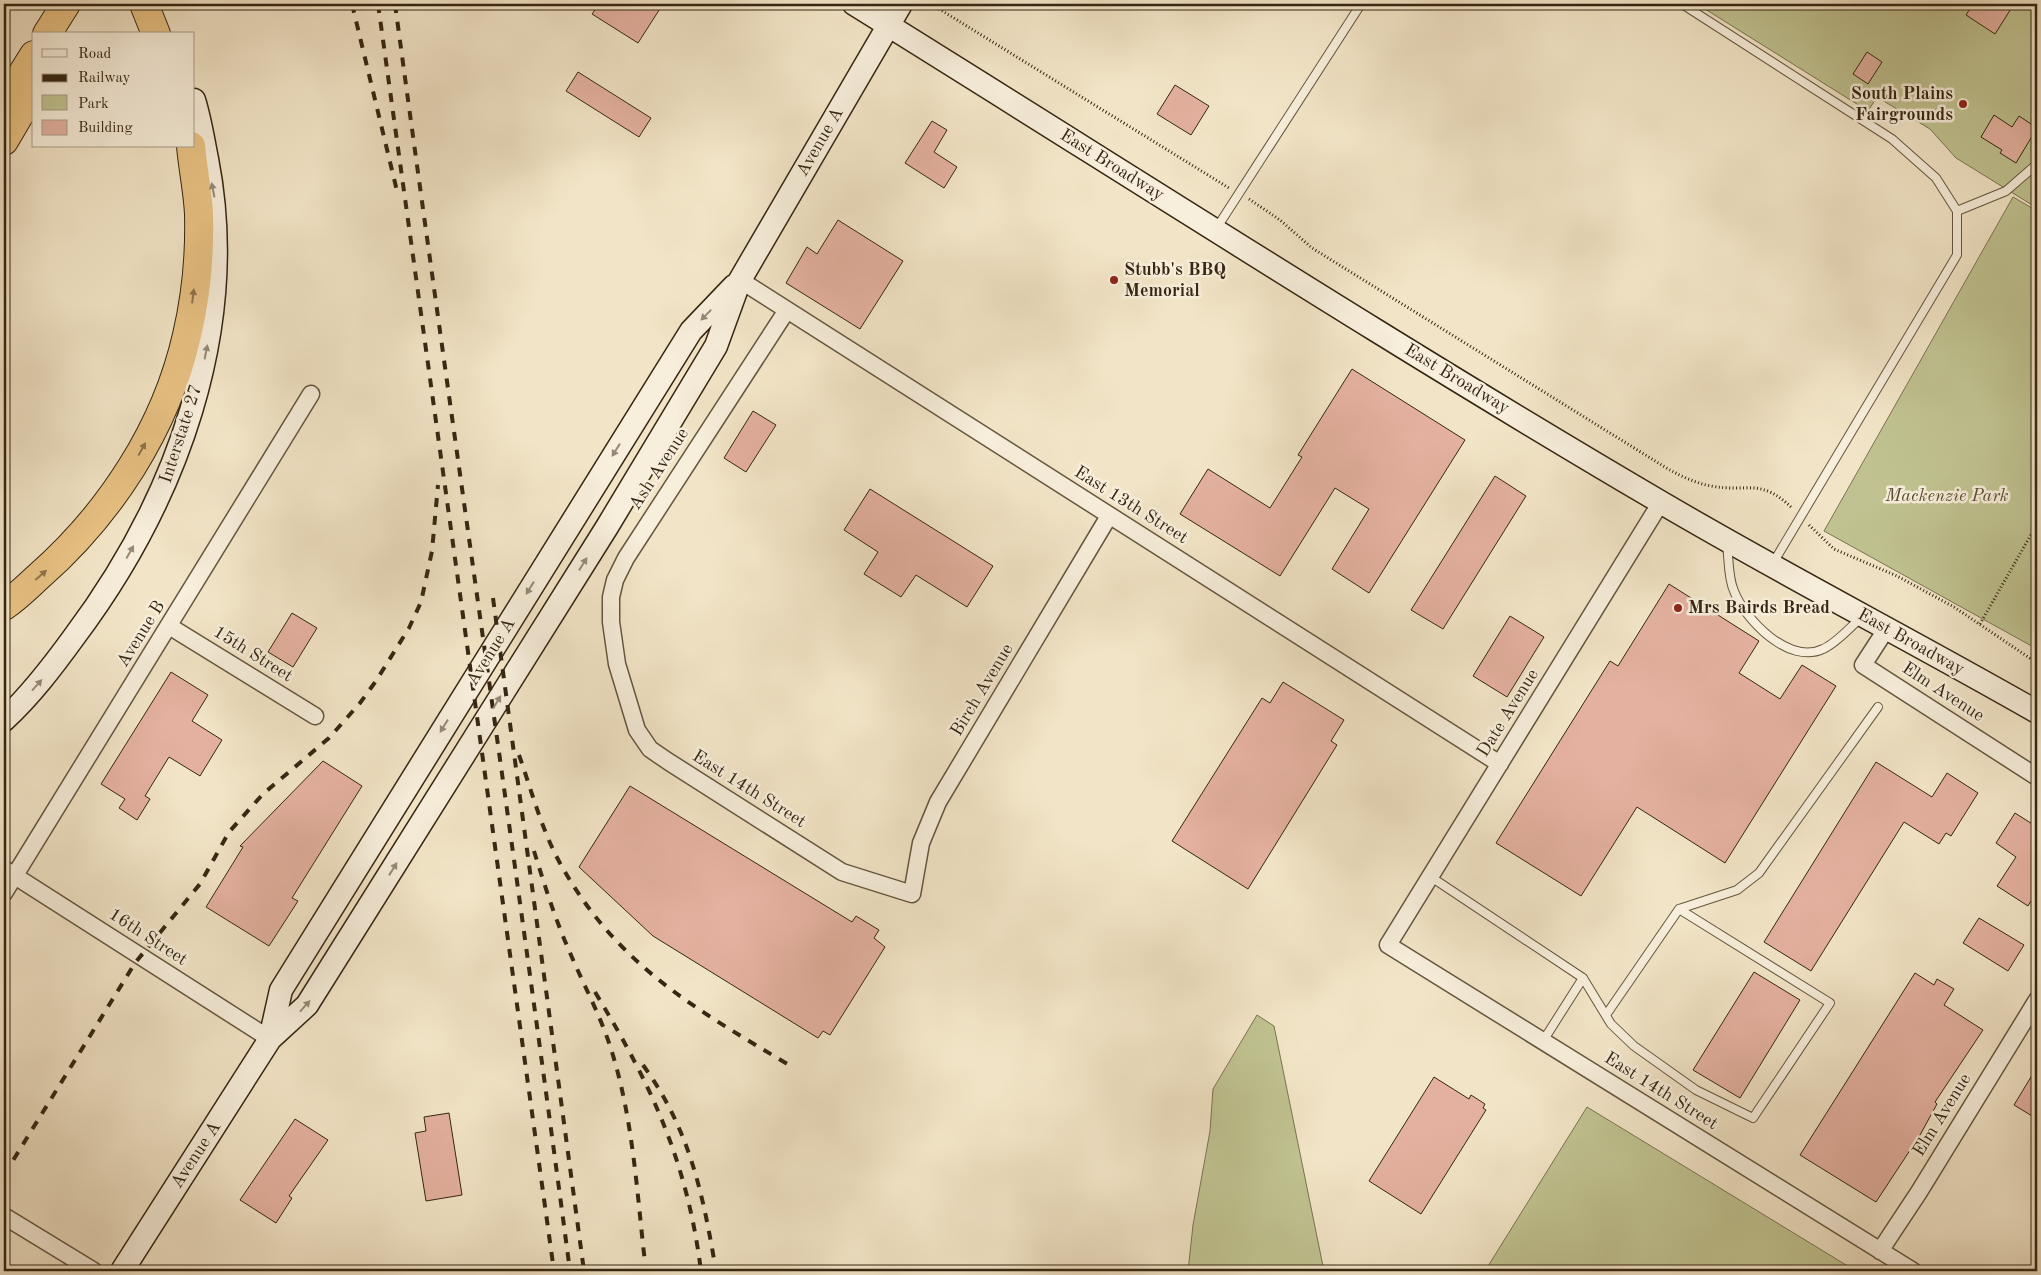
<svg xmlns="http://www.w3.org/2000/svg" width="2041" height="1275" font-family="'Old Standard TT',serif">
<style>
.green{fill:#c0c391;stroke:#7a7452}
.building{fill:#e4b1a0;stroke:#352612}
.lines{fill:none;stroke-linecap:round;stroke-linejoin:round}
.service-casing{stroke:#64563f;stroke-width:10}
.minor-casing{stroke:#64563f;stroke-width:19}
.secondary-casing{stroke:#352612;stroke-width:25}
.motorway-casing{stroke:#352612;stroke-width:30}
.path{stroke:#352612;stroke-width:3;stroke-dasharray:1 2.5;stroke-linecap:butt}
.service{stroke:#f7eedb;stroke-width:8}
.minor{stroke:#f7eedb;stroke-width:16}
.secondary{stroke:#f7eedb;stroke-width:22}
.motorway{stroke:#e9c284;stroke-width:28}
.rail{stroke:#352612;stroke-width:4;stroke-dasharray:9 9;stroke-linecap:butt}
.oneway{fill:#968a76}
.oneway2{fill:#8f744b}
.poi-dot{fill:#8f2418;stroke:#f7eedb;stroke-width:2}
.labels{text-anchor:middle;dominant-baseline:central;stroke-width:5;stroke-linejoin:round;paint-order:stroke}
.poi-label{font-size:18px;font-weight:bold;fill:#352612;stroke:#f7eedb;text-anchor:start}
.street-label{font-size:18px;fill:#352612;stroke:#f7eedb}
.park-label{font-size:18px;font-style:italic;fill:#584d32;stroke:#f7eedb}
</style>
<rect width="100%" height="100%" fill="#f2e5c7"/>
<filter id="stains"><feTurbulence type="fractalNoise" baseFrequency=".004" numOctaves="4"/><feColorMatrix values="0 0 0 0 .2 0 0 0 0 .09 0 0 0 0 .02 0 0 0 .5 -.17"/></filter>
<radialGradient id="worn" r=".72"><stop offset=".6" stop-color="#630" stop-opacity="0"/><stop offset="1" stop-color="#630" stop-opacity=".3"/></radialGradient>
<path class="green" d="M1697,4H2037V208L1956,158L1930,129L1877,97L1868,111Z
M2013,197L2037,211V649L1824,531Z
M1257,1015L1274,1026L1324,1271H1188L1193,1225L1210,1131L1213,1089Z
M1587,1107L1856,1271H1485Z"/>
<path class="building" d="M599,4H663L638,43L592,14Z
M1973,4H2014L1995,34L1966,15Z
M1867,52L1882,62L1868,84L1853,74Z
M578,72L651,118L639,137L566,91Z
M1175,85L1209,106L1191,135L1157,114Z
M1994,115L2012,127L2019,116L2037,128L2016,163L2000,153L2002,150L1981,137Z
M932,121L947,130L934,152L957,167L944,188L905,163Z
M838,220L903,261L860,329L786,283L807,247L817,254Z
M1352,369L1465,440L1369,593L1332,569L1369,509L1335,488L1280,576L1180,514L1208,469L1270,508L1302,457L1298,455Z
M753,411L776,425L746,472L724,458Z
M1495,476L1526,496L1443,629L1411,610Z
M870,489L993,566L967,607L916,575L901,597L864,574L878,552L844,530Z
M1669,584L1759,641L1739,673L1780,699L1802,665L1836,686L1725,863L1637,807L1581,896L1496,843L1610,661L1618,666Z
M292,613L317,628L293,667L268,652Z
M1510,616L1544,637L1507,697L1473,676Z
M171,672L208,695L192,721L222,740L200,776L169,757L145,796L150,799L137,820L119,808L125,799L101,784Z
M1283,682L1344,720L1331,741L1337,745L1248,889L1172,841L1262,698L1270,703Z
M323,761L362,786L292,898L298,901L269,946L206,907L243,847L240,846Z
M1876,762L1932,797L1947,773L1978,793L1951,836L1946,833L1939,844L1904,822L1811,971L1764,942Z
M630,786L852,922L856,916L879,930L874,938L885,947L830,1035L823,1031L818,1038L653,936L579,867Z
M2015,813L2037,827V891L2028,906L1997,886L2016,857L1996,843Z
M1979,918L2024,945L2008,971L1963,943Z
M1754,972L1800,1000L1740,1098L1693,1070Z
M1915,973L1934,985L1937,979L1954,989L1944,1005L1983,1030L1935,1102L1937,1104L1920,1135L1876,1202L1800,1155Z
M2037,1067V1119L2014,1105Z
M1434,1077L1469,1099L1471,1095L1485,1104L1483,1108L1486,1110L1421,1214L1369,1181Z
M449,1113L462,1195L426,1201L415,1133L426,1131L424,1117Z
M295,1119L328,1140L289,1196L292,1198L276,1223L240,1200Z"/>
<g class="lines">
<defs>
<path id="service" d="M1682,4L1892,139L1936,178L1957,211V255L1773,563
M1957,211L2006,191L2037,164
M1216,229L1361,4
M1727,545C1729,559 1728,578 1734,591C1745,620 1789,665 1823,649C1837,643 1850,627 1862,617
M1431,877L1583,978L1543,1041
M1679,909L1737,890L1759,873L1878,707
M1583,978L1611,1024L1634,1046L1696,1090L1753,1118L1830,1003L1679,909L1606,1015"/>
<path id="minor" d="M740,280L1500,764
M787,310L626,558L615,580L611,597V622L617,664L637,730L650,749L669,762L842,872L912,894L921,843L938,802L1109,516
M1661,502L1388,945L1913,1271
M169,626L315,716
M1887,628L1863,665L2037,777
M4,869L270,1039
M4,893L311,394
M4,1216L94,1271
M1880,1251L1919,1192L2037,1000"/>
<path id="secondary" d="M854,4C1123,171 1389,343 1662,503C1786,576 1913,641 2037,712
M4,720C31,695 53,666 74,637C176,501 240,329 207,159C203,139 200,119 194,100
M270,1039L281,990L691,331L734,286
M122,1271L270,1039L307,1005L607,527L716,346L740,280L901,4"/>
<path id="motorway" d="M144,4L156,34
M47,34L66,4
M4,103L34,55
M4,141L34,90
M4,606C16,598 27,587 38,577C110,514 166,428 187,335C196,297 200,253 199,214C198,192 193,169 191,146"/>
</defs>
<use href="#service" class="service-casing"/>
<use href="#minor" class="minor-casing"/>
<use href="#secondary" class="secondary-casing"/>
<use href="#motorway" class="motorway-casing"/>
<path class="path" d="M936,7L1229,188
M1249,199L1280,220L1312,248L1668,469C1681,476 1695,483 1711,486C1748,493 1760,477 1792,508
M1809,525L1834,549L1897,576L1954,607L2037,663
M2032,533L2037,534
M1980,624L2037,524"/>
<use href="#service" class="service"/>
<use href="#minor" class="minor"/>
<use href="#secondary" class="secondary"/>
<use href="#motorway" class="motorway"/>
<path class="rail" d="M352,4L397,191
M378,4L554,1271
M395,4C452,426 514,848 570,1271
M493,598L584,1271
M519,755C532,792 542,831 561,865C617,965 694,1008 789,1065
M534,851C544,883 554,916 568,948C582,982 600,1014 611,1049C634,1121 637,1197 646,1271
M595,992C652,1086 687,1161 701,1271
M643,1065C690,1130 703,1194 716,1271
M4,1175L135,963L200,884L229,832L263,794L329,738L360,703L376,681L409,628L421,602L432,551L438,485"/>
</g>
<defs><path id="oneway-solid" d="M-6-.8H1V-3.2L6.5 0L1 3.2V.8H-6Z" transform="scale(1.25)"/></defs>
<g class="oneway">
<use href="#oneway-solid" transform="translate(213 190) rotate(-101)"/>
<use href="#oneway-solid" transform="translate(706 315) rotate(134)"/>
<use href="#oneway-solid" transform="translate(206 352) rotate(-79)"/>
<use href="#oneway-solid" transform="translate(616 450) rotate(122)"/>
<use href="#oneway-solid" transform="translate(130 552) rotate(-61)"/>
<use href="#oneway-solid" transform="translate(583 564) rotate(-58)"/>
<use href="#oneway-solid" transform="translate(530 588) rotate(122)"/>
<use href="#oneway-solid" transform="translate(37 685) rotate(-48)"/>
<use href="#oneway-solid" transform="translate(497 702) rotate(-59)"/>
<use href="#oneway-solid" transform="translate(444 726) rotate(122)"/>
<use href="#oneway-solid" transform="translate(393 869) rotate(-58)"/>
<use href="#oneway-solid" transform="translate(305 1006) rotate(-48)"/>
</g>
<g class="oneway2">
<use href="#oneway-solid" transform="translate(193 296) rotate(-83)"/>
<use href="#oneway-solid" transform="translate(142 449) rotate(-61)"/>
<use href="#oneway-solid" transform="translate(41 575) rotate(-41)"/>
</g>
<g class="poi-dot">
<circle cx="1963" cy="104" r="5"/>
<circle cx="1114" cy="280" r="5"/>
<circle cx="1678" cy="608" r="5"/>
</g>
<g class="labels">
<g class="poi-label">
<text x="1953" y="94" text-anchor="end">South Plains<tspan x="1953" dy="21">Fairgrounds</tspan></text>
<text x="1124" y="270">Stubb's BBQ<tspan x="1124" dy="21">Memorial</tspan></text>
<text x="1688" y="608">Mrs Bairds Bread</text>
</g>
<g class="street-label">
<text transform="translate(820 142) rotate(-60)">Avenue A</text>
<text transform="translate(1112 165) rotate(32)">East Broadway</text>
<text transform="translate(1457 379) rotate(31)">East Broadway</text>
<text transform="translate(181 434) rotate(-72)">Interstate 27</text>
<text transform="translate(659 469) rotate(-57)">Ash Avenue</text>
<text transform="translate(1131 505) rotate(32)">East 13th Street</text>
<text transform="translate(141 634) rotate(-58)">Avenue B</text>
<text transform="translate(1911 642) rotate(29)">East Broadway</text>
<text transform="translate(491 652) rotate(-58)">Avenue A</text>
<text transform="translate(253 654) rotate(32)">15th Street</text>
<text transform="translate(982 690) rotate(-59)">Birch Avenue</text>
<text transform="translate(1943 692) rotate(33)">Elm Avenue</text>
<text transform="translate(1508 713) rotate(-58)">Date Avenue</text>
<text transform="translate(749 789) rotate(32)">East 14th Street</text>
<text transform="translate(148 937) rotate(33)">16th Street</text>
<text transform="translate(1661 1091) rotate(32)">East 14th Street</text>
<text transform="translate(1942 1115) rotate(-58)">Elm Avenue</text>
<text transform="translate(196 1155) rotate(-57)">Avenue A</text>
</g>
<g class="park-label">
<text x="1947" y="496">Mackenzie Park</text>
</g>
</g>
<rect width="2041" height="1275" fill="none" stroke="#f2e5c7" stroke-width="20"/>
<rect x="5" y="5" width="2031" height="1265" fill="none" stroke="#352612" stroke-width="2.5"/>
<rect x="10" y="10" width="2021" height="1255" fill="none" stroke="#352612"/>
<rect x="32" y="32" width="162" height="115" fill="#f7eedb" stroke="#a99e8b"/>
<rect x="42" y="49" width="25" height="8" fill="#f7eedb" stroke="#a99e8b"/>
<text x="78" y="58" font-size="15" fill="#352612">Road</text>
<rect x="42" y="74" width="25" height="8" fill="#352612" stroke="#a99e8b"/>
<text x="78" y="82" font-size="15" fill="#352612">Railway</text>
<rect x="42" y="95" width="25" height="15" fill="#c0c391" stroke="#a99e8b"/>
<text x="78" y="108" font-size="15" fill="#352612">Park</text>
<rect x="42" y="120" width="25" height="15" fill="#e4b1a0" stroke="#a99e8b"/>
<text x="78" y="132" font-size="15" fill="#352612">Building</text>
<rect width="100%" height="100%" filter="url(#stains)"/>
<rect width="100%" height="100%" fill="url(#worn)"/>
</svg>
